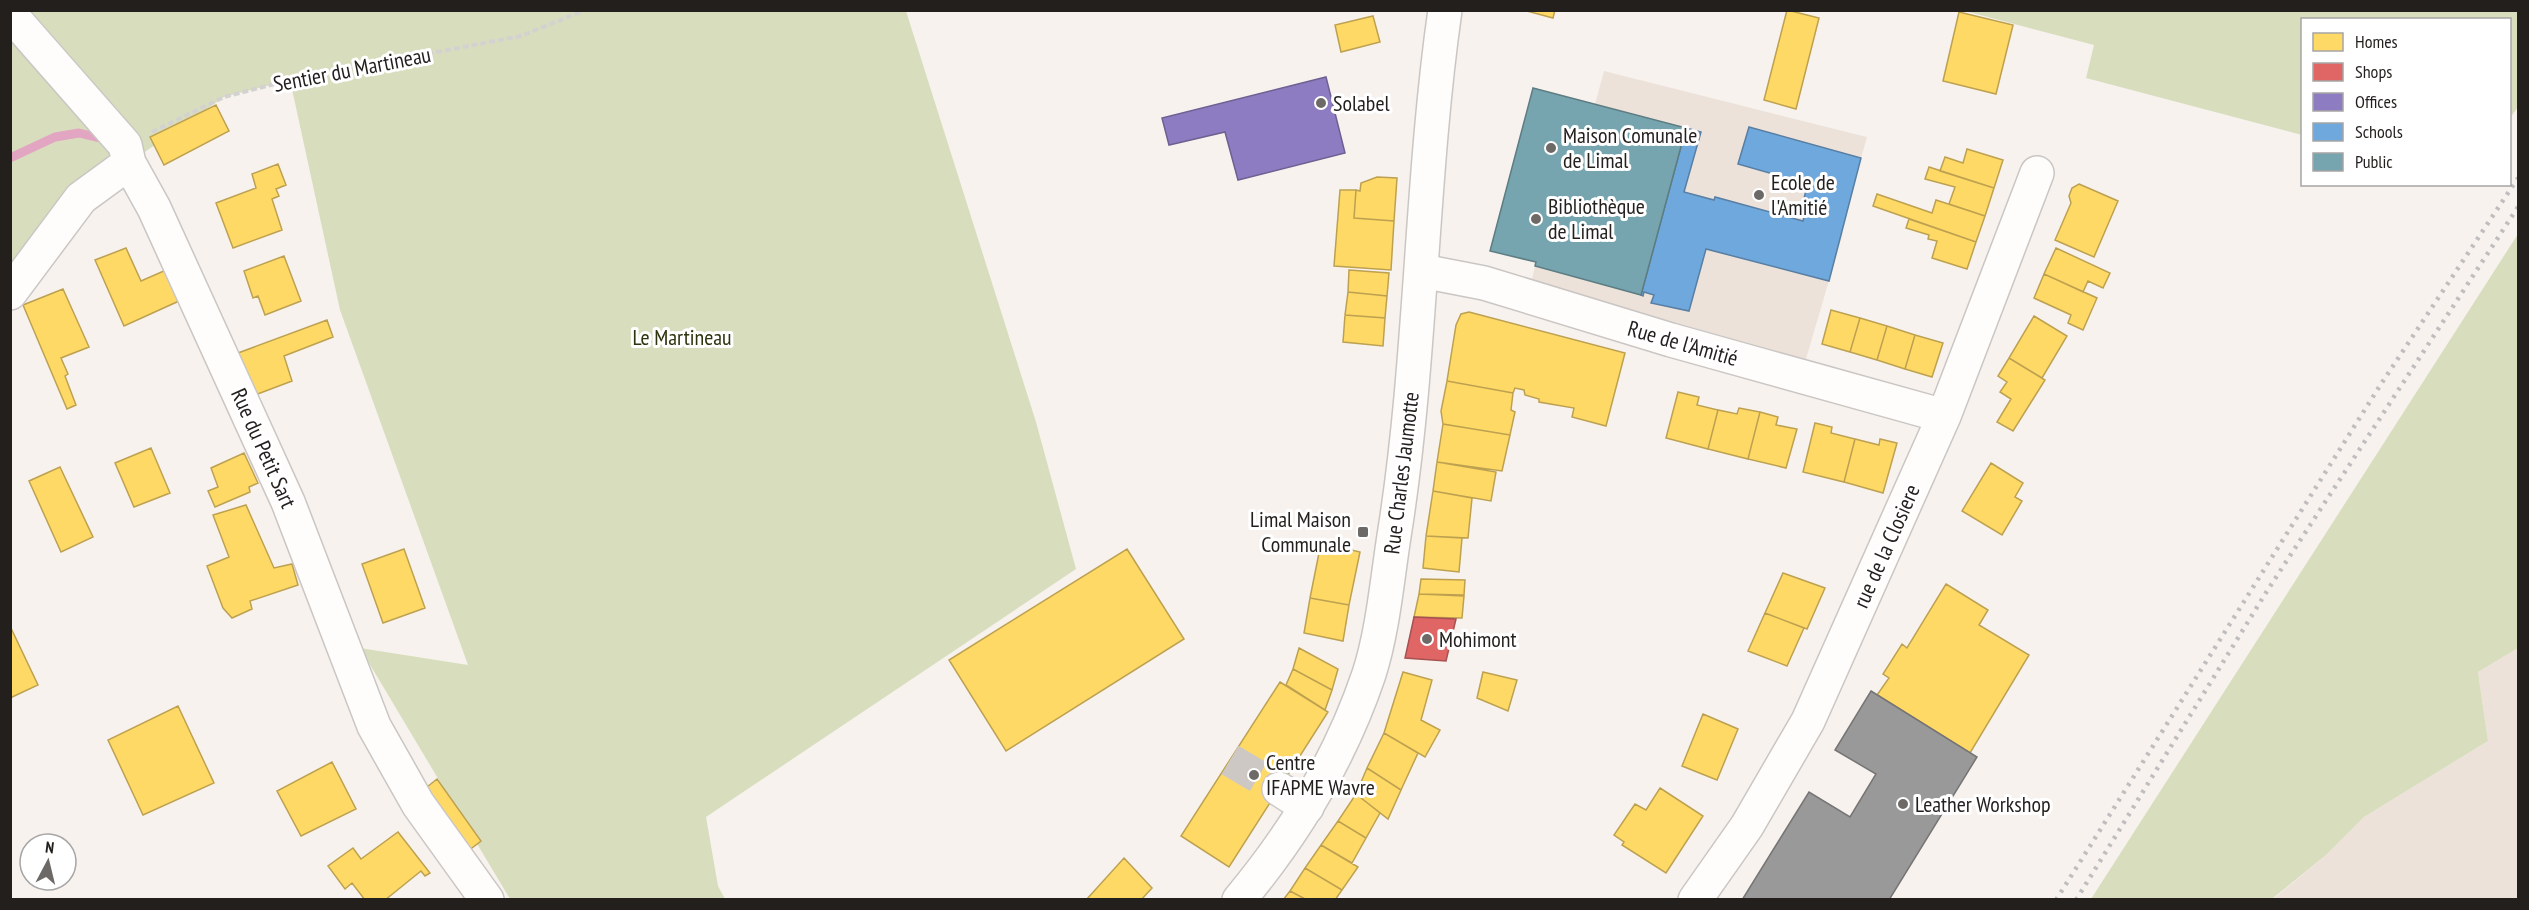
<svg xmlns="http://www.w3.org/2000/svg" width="2529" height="910" font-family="'PT Sans Narrow',sans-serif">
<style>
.built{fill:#ede2da}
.green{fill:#d8debd}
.homes{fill:#ffd966;stroke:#bda150;stroke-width:1.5}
.shops{fill:#e06666;stroke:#a75150;stroke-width:1.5}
.offices{fill:#8e7cc3;stroke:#6e6091;stroke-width:1.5}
.schools{fill:#6fa8dc;stroke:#587fa3;stroke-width:1.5}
.public{fill:#76a5af;stroke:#5d7d83;stroke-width:1.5}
.industry{fill:#999;stroke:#767474;stroke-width:1.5}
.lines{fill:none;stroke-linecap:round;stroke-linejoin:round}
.stream{stroke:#e2a5c2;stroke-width:9}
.minor-tunnel{stroke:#cdc8c4;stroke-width:33;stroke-dasharray:33 16;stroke-linecap:butt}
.minor-casing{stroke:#cac6c3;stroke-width:36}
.major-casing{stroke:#cac6c3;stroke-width:36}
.path{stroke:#d4d2d1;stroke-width:4;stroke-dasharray:6 3;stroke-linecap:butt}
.minor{stroke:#fefdfc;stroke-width:33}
.major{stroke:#fefdfc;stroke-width:33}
.rail{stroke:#bfbdbd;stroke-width:4.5;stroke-dasharray:3 6;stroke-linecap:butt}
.poi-dot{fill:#6d6966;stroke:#fff;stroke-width:2}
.labels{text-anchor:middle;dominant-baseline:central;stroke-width:6;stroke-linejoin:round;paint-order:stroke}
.street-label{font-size:22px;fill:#231f1d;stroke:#fff}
.poi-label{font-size:22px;fill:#231f1d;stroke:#fff;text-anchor:start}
.park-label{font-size:22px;fill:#2d340e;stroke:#fff}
</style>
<rect width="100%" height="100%" fill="#f7f2ee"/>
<path class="built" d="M1604,71L1867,137L1840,232L1843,233L1806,359L1531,283L1535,266L1641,295L1686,128L1595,104Z
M2518,648V899L2272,900L2326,855L2364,817L2488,741L2478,672Z"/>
<path class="green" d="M11,11H906L1036,422L1076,569L706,817L718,886L725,899H510L360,648L468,665L340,310L290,80L224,97L129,163L11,293Z
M1965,11H2518V107L2510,118V20H2302V135L2086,78L2094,45Z
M2518,234V648L2478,672L2488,741L2364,817L2326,855L2272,899H2091Z"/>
<path class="homes" d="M1523,10H1555L1553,18Z
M1787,10L1819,18L1796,109L1764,100Z
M1959,12L2013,25L1996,94L1943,81Z
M1373,16L1380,42L1341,52L1335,25Z
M216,105L229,131L164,165L150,137Z
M1967,149L2003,160L1994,188L1940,171L1945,157L1963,163Z
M278,164L286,185L276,189L279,196L272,199L282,230L233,248L216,203L256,188L252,174Z
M1929,167L1994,188L1985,216L1949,204L1955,187L1925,179Z
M1377,177L1397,178L1394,221L1354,218L1356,190L1360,191L1361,183Z
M2079,184L2118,201L2094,257L2055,240L2071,203L2069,196L2072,188Z
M1340,190H1356L1354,218L1394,221L1391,270L1334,266Z
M1877,194L1932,213L1936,200L1985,216L1976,242L1873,206Z
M1909,219L1976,242L1967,269L1932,258L1937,241L1928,239L1929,235L1906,228Z
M126,248L141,281L166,270L179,301L124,326L95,260Z
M2056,248L2110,273L2103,288L2088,281L2083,292L2044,274Z
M284,256L301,301L265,315L258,296L253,298L244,271Z
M1349,270L1389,273L1387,296L1348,292Z
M2044,274L2097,298L2083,330L2068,323L2071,315L2034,298Z
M63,289L89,347L61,358L68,374L65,376L76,405L67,409L23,305Z
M1348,292L1387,296L1385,318L1345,315Z
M1831,310L1860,318L1850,352L1822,344Z
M1469,312L1625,353L1606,426L1572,417L1574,408L1539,402V399L1525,395L1524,390L1515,388L1513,393L1447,381L1456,325L1461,314Z
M1345,315L1385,318L1383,346L1343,342Z
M2034,316L2067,336L2042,378L2009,358Z
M1860,318L1887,326L1877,360L1850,352Z
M327,320L333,337L284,356L292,381L255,395L238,353Z
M1887,326L1915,335L1905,369L1877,360Z
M1915,335L1943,343L1932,377L1905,369Z
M2009,358L2045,380L2013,431L1997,422L2011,399L2000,392L2007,382L1998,376Z
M1447,381L1513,393L1511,410L1515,412L1510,435L1443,424L1441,411Z
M1678,392L1699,397L1697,405L1718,410L1708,449L1666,438Z
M1739,408L1760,412L1748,459L1708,449L1718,410L1737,414Z
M1760,412L1778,417L1776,425L1797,429L1786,468L1748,459Z
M1815,423L1832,427L1831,433L1855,439L1844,482L1803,472Z
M1443,424L1510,435L1502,471L1437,462Z
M1855,439L1879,445L1880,439L1897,443L1883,493L1844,482Z
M151,448L170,493L134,507L115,463Z
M244,453L258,483L249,487L250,492L215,507L208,491L218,487L211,468Z
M1437,462L1496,472L1491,501L1433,491Z
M1991,463L2023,483L2015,497L2022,501L2002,535L1962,511Z
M60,467L93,537L61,552L29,481Z
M1433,491L1472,498L1468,538L1426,536Z
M246,505L274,568L292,564L298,585L250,601L252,609L232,618L223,608L207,566L229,557L213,515Z
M1426,536L1462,538L1459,572L1423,568Z
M1321,543L1360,552L1349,605L1310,598Z
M404,549L425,608L383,623L362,564Z
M1127,549L1184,639L1006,751L949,660Z
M1783,573L1825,588L1807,629L1765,613Z
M1421,579L1465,580L1464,595L1419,594Z
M1946,584L1988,610L1979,625L2029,655L1970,753L1877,695L1889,678L1883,674L1902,644L1907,648Z
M1419,594L1464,596L1462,618L1414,617Z
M1310,598L1349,605L1343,641L1304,633Z
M1765,613L1804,628L1787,666L1748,651Z
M10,626L38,685L10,698Z
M1299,648L1338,669L1332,690L1293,669Z
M1293,669L1332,690L1325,710L1286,685Z
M1403,672L1432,680L1421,720L1440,730L1425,757L1384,733Z
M1483,672L1517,680L1508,711L1477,698Z
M1280,682L1328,712L1229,867L1181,836Z
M178,706L214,783L143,815L108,740Z
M1703,714L1738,729L1717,780L1682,766Z
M1384,733L1418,753L1401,790L1367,768Z
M332,762L356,809L301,836L277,791Z
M1367,768L1401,790L1388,819L1356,794Z
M437,779L481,841L464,854L417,795Z
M1660,788L1703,816L1666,873L1622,845L1624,842L1614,835L1635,804L1646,810Z
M1356,794L1380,813L1366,838L1338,821Z
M1338,821L1366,838L1352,863L1321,845Z
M398,832L430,873L425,876L421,871L385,900H365L352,883L345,889L328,866L353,848L361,859Z
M1321,845L1358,867L1342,890L1305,868Z
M1124,858L1152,888L1141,900H1086Z
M1305,868L1342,890L1335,900H1307L1290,891Z
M1290,891L1307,900H1283Z"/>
<path class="shops" d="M1414,617L1456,619L1446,661L1405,658Z"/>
<path class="offices" d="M1326,77L1345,153L1238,180L1225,132L1169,145L1162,118Z"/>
<path class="schools" d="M1749,127L1861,158L1829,281L1706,249L1689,311L1651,303L1654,295L1644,292L1643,296L1641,295L1686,128L1701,132L1684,192L1714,200L1715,197L1803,221L1808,201L1804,198L1808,184L1738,164Z"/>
<path class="public" d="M1533,88L1686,128L1641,295L1535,266L1536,262L1490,251Z"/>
<path class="industry" d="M1871,691L1977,757L1889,900H1742L1809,792L1850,817L1876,774L1835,750Z"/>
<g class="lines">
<path class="stream" d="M10,158L55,137L79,133L108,140"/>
<path class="minor-tunnel" d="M1230,760L1279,789"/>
<defs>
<path id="minor" d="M10,14L125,145L129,163L154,208L288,502L374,726L418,804L487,900
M1422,271L1484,283L1671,340L1944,416
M10,293L81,198L129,163
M1279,789L1307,807
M1695,900L1747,826L1808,721L1944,416L2037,173"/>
<path id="major" d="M1239,900C1295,833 1341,757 1369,674C1383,630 1387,581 1394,536C1422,362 1420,185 1445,10"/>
</defs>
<use href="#minor" class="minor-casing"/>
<use href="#major" class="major-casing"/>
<path class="path" d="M152,132L224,97L290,80L521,36L585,10"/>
<use href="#minor" class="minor"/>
<use href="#major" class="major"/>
<path class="rail" d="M2056,900L2381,384L2518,178
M2076,900L2267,591L2518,207"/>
</g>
<g class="poi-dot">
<circle cx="1321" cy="103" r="6"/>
<circle cx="1551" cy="148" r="6"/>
<circle cx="1759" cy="195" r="6"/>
<circle cx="1536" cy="219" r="6"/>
<rect x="1357" y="526" width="12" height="12" rx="3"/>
<circle cx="1427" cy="639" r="6"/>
<circle cx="1254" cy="775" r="6"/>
<circle cx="1903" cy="804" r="6"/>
</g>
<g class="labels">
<g class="street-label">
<text transform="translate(352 69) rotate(-11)">Sentier du Martineau</text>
<text transform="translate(1683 343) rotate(16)">Rue de l'Amitié</text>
<text transform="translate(264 448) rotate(66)">Rue du Petit Sart</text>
<text transform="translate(1401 473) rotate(-83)">Rue Charles Jaumotte</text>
<text transform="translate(1886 546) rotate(-66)">rue de la Closiere</text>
</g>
<g class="poi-label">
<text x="1333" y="103">Solabel</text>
<text x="1563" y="135">Maison Comunale<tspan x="1563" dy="25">de Limal</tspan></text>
<text x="1771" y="182">Ecole de<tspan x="1771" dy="25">l'Amitié</tspan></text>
<text x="1548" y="206">Bibliothèque<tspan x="1548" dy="25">de Limal</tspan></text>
<text x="1351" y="519" text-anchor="end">Limal Maison<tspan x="1351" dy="25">Communale</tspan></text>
<text x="1439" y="639">Mohimont</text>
<text x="1266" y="762">Centre<tspan x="1266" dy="25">IFAPME Wavre</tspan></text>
<text x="1915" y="804">Leather Workshop</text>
</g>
<g class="park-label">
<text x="682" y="337">Le Martineau</text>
</g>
</g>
<rect width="2529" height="910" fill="none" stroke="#231f1d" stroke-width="24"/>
<rect x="2301" y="18" width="210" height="168" fill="#ffffff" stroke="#a7a5a5" stroke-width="1.5"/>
<rect x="2313" y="33" width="30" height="18" fill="#ffd966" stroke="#a7a5a5" stroke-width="1.5"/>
<text x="2355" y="48" font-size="18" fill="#231f1d">Homes</text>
<rect x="2313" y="63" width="30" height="18" fill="#e06666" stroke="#a7a5a5" stroke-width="1.5"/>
<text x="2355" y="78" font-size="18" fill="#231f1d">Shops</text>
<rect x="2313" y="93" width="30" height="18" fill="#8e7cc3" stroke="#a7a5a5" stroke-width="1.5"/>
<text x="2355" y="108" font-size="18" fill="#231f1d">Offices</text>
<rect x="2313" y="123" width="30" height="18" fill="#6fa8dc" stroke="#a7a5a5" stroke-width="1.5"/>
<text x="2355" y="138" font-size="18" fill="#231f1d">Schools</text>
<rect x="2313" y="153" width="30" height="18" fill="#76a5af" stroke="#a7a5a5" stroke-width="1.5"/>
<text x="2355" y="168" font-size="18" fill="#231f1d">Public</text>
<g transform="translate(48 862) rotate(7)"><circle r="28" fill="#ffffff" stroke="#a7a5a5" stroke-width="1.5"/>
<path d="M0-4.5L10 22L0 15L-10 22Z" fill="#6d6966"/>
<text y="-9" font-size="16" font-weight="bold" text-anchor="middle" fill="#231f1d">N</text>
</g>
</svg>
